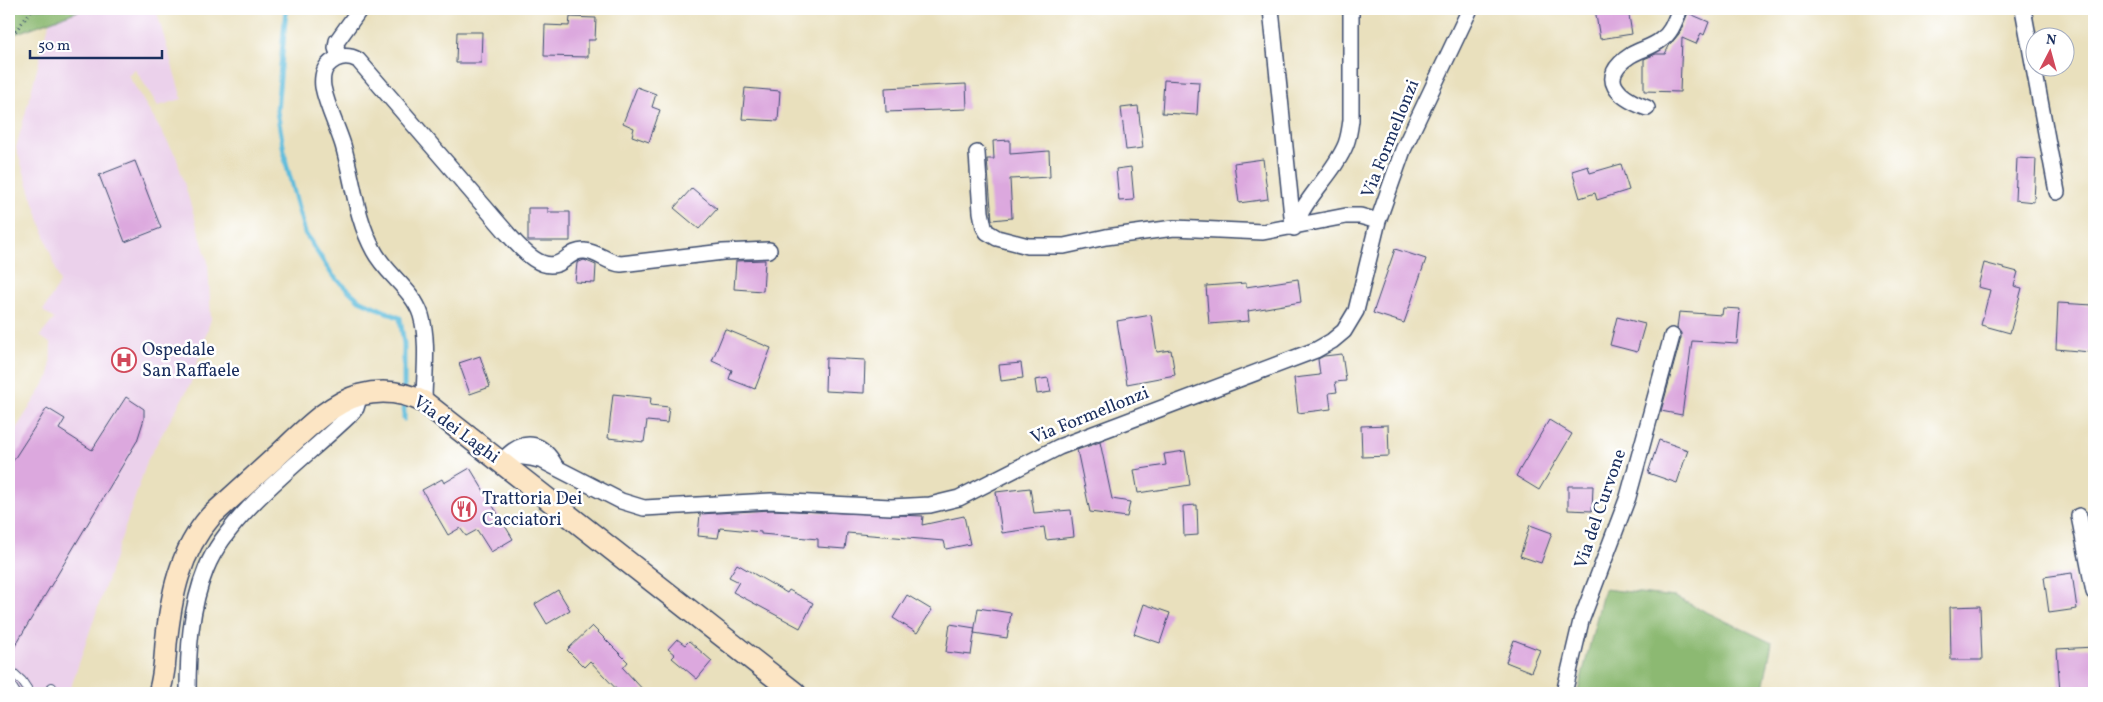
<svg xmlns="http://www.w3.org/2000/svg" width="2103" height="702" font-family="Vollkorn,serif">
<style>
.built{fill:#ebd1eb}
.forest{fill:#8cb972;stroke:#547468}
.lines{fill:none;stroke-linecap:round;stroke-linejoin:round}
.stream{stroke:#5cbbdb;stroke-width:5}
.building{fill:#dca8de}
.service-casing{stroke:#3a4a6c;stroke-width:10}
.minor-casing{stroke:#3a4a6c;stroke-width:18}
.secondary-casing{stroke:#3a4a6c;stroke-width:24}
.path{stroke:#3a4a6c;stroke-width:3;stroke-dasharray:1 4;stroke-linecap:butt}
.service{stroke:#fff;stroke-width:8}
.minor{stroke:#fff;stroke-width:15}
.secondary{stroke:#fce5c4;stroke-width:21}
.labels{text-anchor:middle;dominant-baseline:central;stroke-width:5;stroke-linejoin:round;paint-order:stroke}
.street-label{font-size:18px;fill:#1b2f5e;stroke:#fff}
.poi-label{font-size:18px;fill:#1b2f5e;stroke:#fff;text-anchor:start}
</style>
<rect width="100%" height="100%" fill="#fff"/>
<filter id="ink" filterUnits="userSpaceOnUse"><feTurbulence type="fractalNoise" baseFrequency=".02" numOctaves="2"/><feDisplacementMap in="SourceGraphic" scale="10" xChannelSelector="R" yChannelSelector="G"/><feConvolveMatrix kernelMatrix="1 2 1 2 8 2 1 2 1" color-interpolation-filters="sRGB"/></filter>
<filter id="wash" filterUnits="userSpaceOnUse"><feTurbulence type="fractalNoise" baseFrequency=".0096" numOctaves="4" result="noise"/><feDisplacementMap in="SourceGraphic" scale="20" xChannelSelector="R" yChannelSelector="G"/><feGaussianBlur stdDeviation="1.12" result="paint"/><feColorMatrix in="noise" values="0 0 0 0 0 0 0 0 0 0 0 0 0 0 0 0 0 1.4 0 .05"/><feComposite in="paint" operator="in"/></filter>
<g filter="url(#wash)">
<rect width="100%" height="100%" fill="#e9e0bd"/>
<path class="built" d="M53,9H156L182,99L158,106L135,69L128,75L176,156L208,262L211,319L190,385L148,459L69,693H9V440L50,375L51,344L40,336L54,319L43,311L60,282L16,148Z"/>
<path class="forest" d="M9,9H84L9,36Z
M1604,589L1675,597L1772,643L1762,693H1583L1578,691Z"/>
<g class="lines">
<path class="stream" d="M286,9L277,111L286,163L305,233L333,276L359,300L400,318L404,344V390
M404,419V401"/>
</g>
<g id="blocks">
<path class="building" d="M1595,9H1628L1632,34L1600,39Z
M1688,13L1709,22L1704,35L1701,33L1696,44L1682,38L1680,92L1644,91V59L1656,54H1665L1669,46L1679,34Z
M570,17L596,18L595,40H588V57L544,56L545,25L569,26Z
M457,32H482L481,63H456Z
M1164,80L1199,82L1197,115L1162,113Z
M966,84L967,109L886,112L885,88Z
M637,87L656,94L652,107L660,110L649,142L632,136L634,128L623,123Z
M745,88L780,91L778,121L742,119Z
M1138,106L1143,148L1126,150L1121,108Z
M1010,140V154L1049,151L1050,177L1010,179L1012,218L992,220L987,159H994L993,141Z
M2017,158L2036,159L2034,202L2015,200Z
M1263,159L1268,199L1239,203L1234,163Z
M135,161L161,228L125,242L99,175Z
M1621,164L1629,190L1597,200L1595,193L1580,198L1572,171L1588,166L1590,173Z
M1131,167L1134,200L1119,201L1116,169Z
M692,188L717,209L699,229L674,208Z
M528,208H548V212H570V241H528Z
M1395,249L1426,259L1404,323L1373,313Z
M584,260L596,265L595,283L575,282L577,263Z
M765,260L763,291L734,289L736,261Z
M1984,263L2018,272L2014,286L2022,288L2010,333L1981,325L1990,290L1978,287Z
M1298,279L1301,302L1248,311L1249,321L1209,324L1206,286L1246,283V287Z
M2058,303L2093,305L2090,352L2056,349Z
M1723,308L1740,309L1737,344L1692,341L1682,415L1661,411L1681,338V333L1677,328L1679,312L1722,315Z
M1151,315L1157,352L1171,350L1175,375L1127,384L1117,321Z
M1617,317L1645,324L1637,352L1610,345Z
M725,329L771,348L755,389L729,379L732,370L712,361Z
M1342,354L1346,381L1335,382L1337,392L1329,393L1331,409L1298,413L1294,378L1320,375L1318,359L1324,356Z
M480,356L490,387L470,394L459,363Z
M826,358L865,360L864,393L825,391Z
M1021,363L1023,378L1001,381L999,365Z
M1048,378L1051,392L1037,394L1035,380Z
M613,394L651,398L650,405L669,407L667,423L647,421L644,442L608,438Z
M126,397L144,409V419L137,441L9,656V467L47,408L65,419L59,429L92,450Z
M1549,420L1572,434L1539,490L1516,476Z
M1388,425L1389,456L1362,457L1361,426Z
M1659,440L1688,450L1677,483L1648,473Z
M1100,442L1112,499L1130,502L1127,517L1090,512L1077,450Z
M1185,451L1190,485L1138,493L1134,470L1166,465L1164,454Z
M470,468L513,539L491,552L477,530L466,536L460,528L448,535L422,490L442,479L444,483Z
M1568,486H1593L1592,511L1568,510Z
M1030,488L1034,513L1071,510L1074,537L1046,540L1044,527L1002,533L996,492Z
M1197,505L1198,535L1184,536L1183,506Z
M771,510L923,516L922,525L964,516L970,544L946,549L944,541L847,533L845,549L818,547V539L761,534V532L720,528L718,538L698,536L700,514Z
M1530,525L1552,533L1541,563L1520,556Z
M737,564L787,593L789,590L813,603L800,628L733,592L739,582L729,577Z
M2072,573L2077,609L2049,613L2044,577Z
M558,590L570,610L547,624L535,604Z
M907,595L932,610L917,633L893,618Z
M1144,604L1170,613L1160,643L1134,634Z
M1980,606L1982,660H1951L1950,607Z
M978,608L1011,613L1007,638L974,633Z
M950,624L975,628L971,655L946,652Z
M592,626L628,662L623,668L646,693H620L590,661L584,667L567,650Z
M677,639L685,645L689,641L712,661L697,679L672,658L675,655L668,649Z
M1514,640L1540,650L1531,672L1506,662Z
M2094,647V693H2060L2057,649Z"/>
</g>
</g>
<g filter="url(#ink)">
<use href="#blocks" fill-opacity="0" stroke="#3a4a6c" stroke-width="1"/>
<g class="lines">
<defs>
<path id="service" d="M9,669L22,681L30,693
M9,682L16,693
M50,693L52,687"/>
<path id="minor" d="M1271,9L1293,226
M2023,9L2057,192
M339,57L336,48L337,41L360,9
M1647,108C1619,98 1595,78 1631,55C1641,49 1653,47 1662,39C1672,32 1675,20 1680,9
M977,153L981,212L984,227L987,232L997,238L1028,246H1064L1106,237L1174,228L1263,232L1346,216H1360L1378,221
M1294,228C1305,196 1334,174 1346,144C1349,136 1350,128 1351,120V9
M424,402C424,374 429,342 421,315C413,290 386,274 374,251C356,219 353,180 343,145C337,126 327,107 323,87C322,80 323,71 327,66C336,56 347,54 358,60L507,233C519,246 541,274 561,262C569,257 575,250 585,251C598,252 608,263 621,264L723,252L769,250
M509,455L531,458L543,461L621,501L644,508L771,501L891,507L930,505L959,498L1059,447L1316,350L1332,341L1344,331L1356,311L1378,221L1403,150L1470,9
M506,457C526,437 543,443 556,467
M2079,516L2094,592
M188,693C188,652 190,608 206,569C228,513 307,457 351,414L356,408L360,395
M1564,693L1581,621L1628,497L1672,336"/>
<path id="secondary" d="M159,693C164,677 165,661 166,644C171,597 179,552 211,516C233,496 255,476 277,456C301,434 328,404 360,395C383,389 404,392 424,402L795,693"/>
</defs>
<use href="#service" class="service-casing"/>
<use href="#minor" class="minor-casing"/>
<use href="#secondary" class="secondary-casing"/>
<path class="path" d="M9,39L33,9"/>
<use href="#service" class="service"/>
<use href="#minor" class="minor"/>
<use href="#secondary" class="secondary"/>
</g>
</g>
<defs>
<symbol id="hospital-ring" viewBox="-11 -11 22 22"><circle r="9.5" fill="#fff" stroke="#d1495b" stroke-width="1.5"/><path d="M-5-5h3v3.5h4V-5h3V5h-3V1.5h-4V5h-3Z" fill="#d1495b"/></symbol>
<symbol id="restaurant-ring" viewBox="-11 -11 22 22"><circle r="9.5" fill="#fff" stroke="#d1495b" stroke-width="1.5"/><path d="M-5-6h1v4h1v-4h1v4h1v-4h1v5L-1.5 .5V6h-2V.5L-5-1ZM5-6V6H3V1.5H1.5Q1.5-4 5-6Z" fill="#d1495b"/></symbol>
</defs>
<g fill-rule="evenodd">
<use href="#hospital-ring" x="110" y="346" width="28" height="28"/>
<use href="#restaurant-ring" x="450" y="495" width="28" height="28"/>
</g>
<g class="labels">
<g class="street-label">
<text transform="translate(1391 139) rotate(-68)">Via Formellonzi</text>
<text transform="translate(1090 416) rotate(-22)">Via Formellonzi</text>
<text transform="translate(456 430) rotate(36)">Via dei Laghi</text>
<text transform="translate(1601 509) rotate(-71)">Via del Curvone</text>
</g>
<g class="poi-label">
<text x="142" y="350">Ospedale<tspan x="142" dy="21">San Raffaele</tspan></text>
<text x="482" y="499">Trattoria Dei<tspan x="482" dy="21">Cacciatori</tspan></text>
</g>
</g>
<rect width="2103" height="702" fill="none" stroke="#fff" stroke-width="30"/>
<g transform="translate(2050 52) rotate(6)"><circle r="24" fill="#ffffff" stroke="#a4acbf"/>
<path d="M0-4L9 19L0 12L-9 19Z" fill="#d1495b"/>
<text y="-8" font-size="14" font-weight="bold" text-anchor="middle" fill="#1b2f5e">N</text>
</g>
<path d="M30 50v8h132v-8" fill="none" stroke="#1b2f5e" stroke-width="2.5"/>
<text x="38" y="50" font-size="15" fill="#1b2f5e" stroke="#ffffff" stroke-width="4" paint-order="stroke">50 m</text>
</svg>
